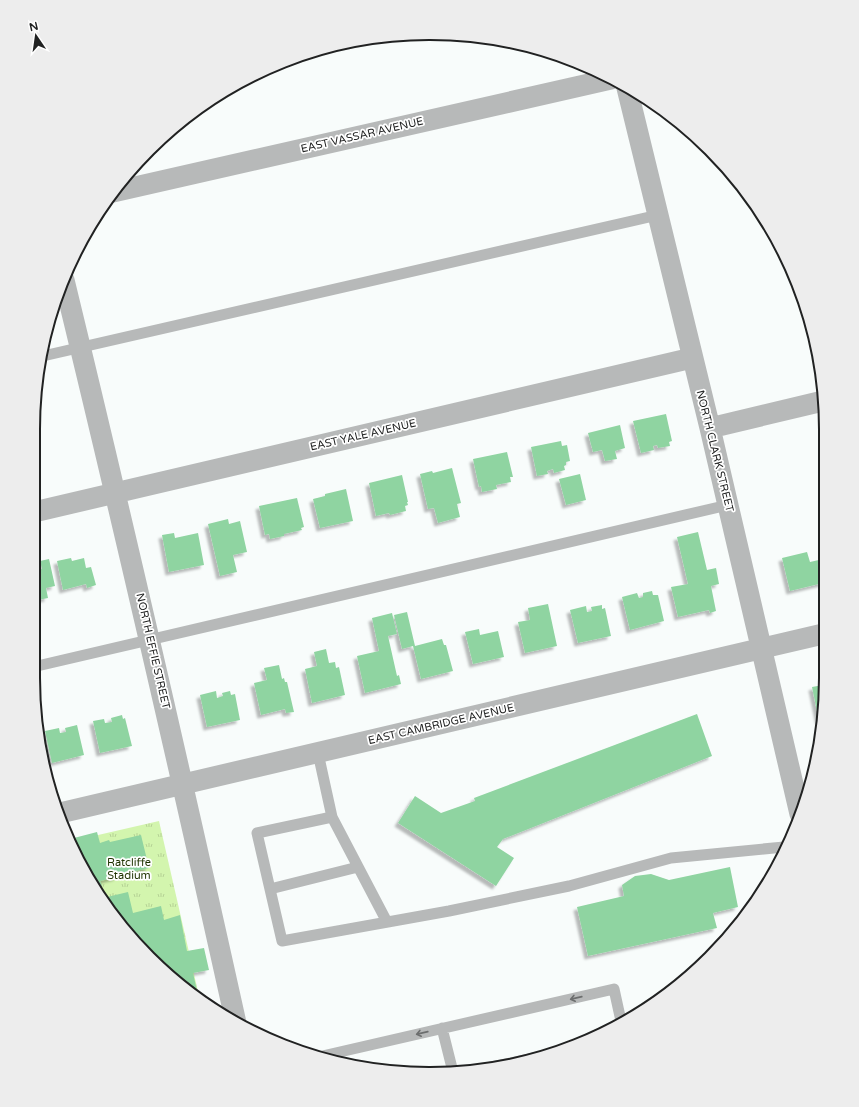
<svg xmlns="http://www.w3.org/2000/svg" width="859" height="1107" font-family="'Varela Round',sans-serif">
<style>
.park{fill:url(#park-tufts)}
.building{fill:#8fd4a1;filter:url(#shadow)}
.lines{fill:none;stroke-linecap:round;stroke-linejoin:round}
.lane{stroke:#b7b9b9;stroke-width:11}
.street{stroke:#b7b9b9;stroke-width:21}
.oneway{stroke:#6c6e6e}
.labels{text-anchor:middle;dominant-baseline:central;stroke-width:3.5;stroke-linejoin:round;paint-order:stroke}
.street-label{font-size:11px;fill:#212222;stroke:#fff}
.park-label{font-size:11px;fill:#1f3300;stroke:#fff}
.rim{fill:none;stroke:#212222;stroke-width:2}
</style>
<defs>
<pattern id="park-tufts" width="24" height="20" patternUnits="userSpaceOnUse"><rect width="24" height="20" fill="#d3f5ae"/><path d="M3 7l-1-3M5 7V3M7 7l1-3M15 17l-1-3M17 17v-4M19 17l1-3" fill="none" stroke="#b5d295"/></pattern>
<filter id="shadow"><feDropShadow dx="-3.5" dy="3.5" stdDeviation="1" flood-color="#0004"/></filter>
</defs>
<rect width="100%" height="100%" fill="#f8fcfb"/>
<path class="park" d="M159,821L199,996L149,958L86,876L72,841Z"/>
<path class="building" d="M666,414L672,441L669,442L670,446L658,448L657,445L653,446L654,450L641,453L633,421Z
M620,425L625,448L615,451L617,459L605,461L602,450L593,452L588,433Z
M561,441L562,446L567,445L570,461L566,462V465L564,466L565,470L554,473L553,469L547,471L548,474L537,476L531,447Z
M507,452L513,477H510L511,482L496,485L497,489L482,492L481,486L479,487L473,459Z
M452,468L461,503L457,504L460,517L438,523L434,508L428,509L420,474L432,471L433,473Z
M580,474L586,500L566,505L559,479Z
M402,475L408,502H407L408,505L405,506L406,511L390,515L389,513L376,516L369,483Z
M346,489L353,521L320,528L313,499L325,496V494Z
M297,498L304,527L301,528L302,530L284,534V536L270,539L269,534L265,535L259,506Z
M228,519L229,524L240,521L247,552L233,555L237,572L220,576L208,524Z
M698,532L707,570L716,568L719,584L711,586L716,611L710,613L709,610L678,617L671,587L688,584L677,537Z
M174,533L175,538L198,533L204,565L169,572L162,535Z
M807,552L810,562L823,559V583L790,591L782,558Z
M71,558L72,561L84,558L86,568L91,567L96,585L87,588L86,584L63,590L57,561Z
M49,559L55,586L46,588L48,598L33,601V571L42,569L40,561Z
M652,591L653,595H658L664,621L630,630L622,597L637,593L639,598L643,597V593Z
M548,604L557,646L525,653L518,622L530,620L528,608Z
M602,605V609L605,608L611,636L578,643L570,610L586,606L587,612L592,611L591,607Z
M407,612L415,646L442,639L444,645H446L453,671L421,679L413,646L402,649L394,615Z
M392,613L397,634L388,636L397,676L399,675L401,684L365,693L357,656L379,651L372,618Z
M479,629L480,635L498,631L504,657L473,664L465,632Z
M326,649L329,663L335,662L336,668L339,667L345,695L312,703L305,669L317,666L314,652Z
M279,665L282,679L284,678L285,682H287L294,712L286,713L285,709L261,715L254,683L267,680L264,668Z
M823,685V720L819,721L812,687Z
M216,691L217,698L223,696L222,693L230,691L231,695L235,694L240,720L207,727L200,695Z
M697,714L712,756L503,839L497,847L514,858L496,886L398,823L415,796L441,813L475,801L474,798Z
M122,715L123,719L125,718L132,746L100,753L93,721L104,719L105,723L112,722L111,718Z
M77,725L84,755L52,763L45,731L59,728L60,733L66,732L65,728Z
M97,832L100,843L109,840L110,842L141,835L149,868L117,875V877L100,881L102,886L95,888L86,876L70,837L74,836V838Z
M730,867L738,907L713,913L717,928L588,956L577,907L624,896L622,885L635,876L651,874L669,880Z
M128,892L133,913L161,906L164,920L180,915L187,951L204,948L209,970L193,973L198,995L149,958L103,898Z"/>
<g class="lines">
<path class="lane" d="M43,356L658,215
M33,667L728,505
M318,753L332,817L257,833L282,941L449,911L569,886L671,858L784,847
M332,817L387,922
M270,889L358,867
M442,1028L453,1072
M318,1057L614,989L621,1021
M487,1068L557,1053"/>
<path class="street" d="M627,88L710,428L800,814
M113,192L611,79
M64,280C124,527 181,775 236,1023
M710,428L823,401
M34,512L692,358
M60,813L823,634"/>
</g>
<defs><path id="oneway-shaft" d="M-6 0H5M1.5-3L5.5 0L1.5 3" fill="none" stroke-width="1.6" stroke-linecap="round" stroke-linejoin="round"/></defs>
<g class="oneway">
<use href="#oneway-shaft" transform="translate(576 998) rotate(167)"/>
<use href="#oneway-shaft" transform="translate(422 1033) rotate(167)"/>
</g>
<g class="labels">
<g class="street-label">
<text transform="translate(362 135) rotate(-13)">EAST VASSAR AVENUE</text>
<text transform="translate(363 435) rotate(-13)">EAST YALE AVENUE</text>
<text transform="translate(715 451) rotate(76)">NORTH CLARK STREET</text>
<text transform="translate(153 651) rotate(77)">NORTH EFFIE STREET</text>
<text transform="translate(441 724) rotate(-13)">EAST CAMBRIDGE AVENUE</text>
</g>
<g class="park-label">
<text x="129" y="862">Ratcliffe<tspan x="129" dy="13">Stadium</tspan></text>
</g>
</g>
<path d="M0 0H859V1107H0ZM429 40H430A389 389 0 0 1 819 429V678A389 389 0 0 1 430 1067H429A389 389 0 0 1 40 678V429A389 389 0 0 1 429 40Z" fill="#ededed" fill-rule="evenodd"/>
<path class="rim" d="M429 40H430A389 389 0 0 1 819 429V678A389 389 0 0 1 430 1067H429A389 389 0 0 1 40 678V429A389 389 0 0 1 429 40Z"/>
<g transform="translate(36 36) rotate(347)" stroke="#ffffff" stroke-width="3" paint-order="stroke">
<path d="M0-3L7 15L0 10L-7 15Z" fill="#212222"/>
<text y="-6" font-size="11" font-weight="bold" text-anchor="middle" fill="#212222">N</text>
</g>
</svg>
